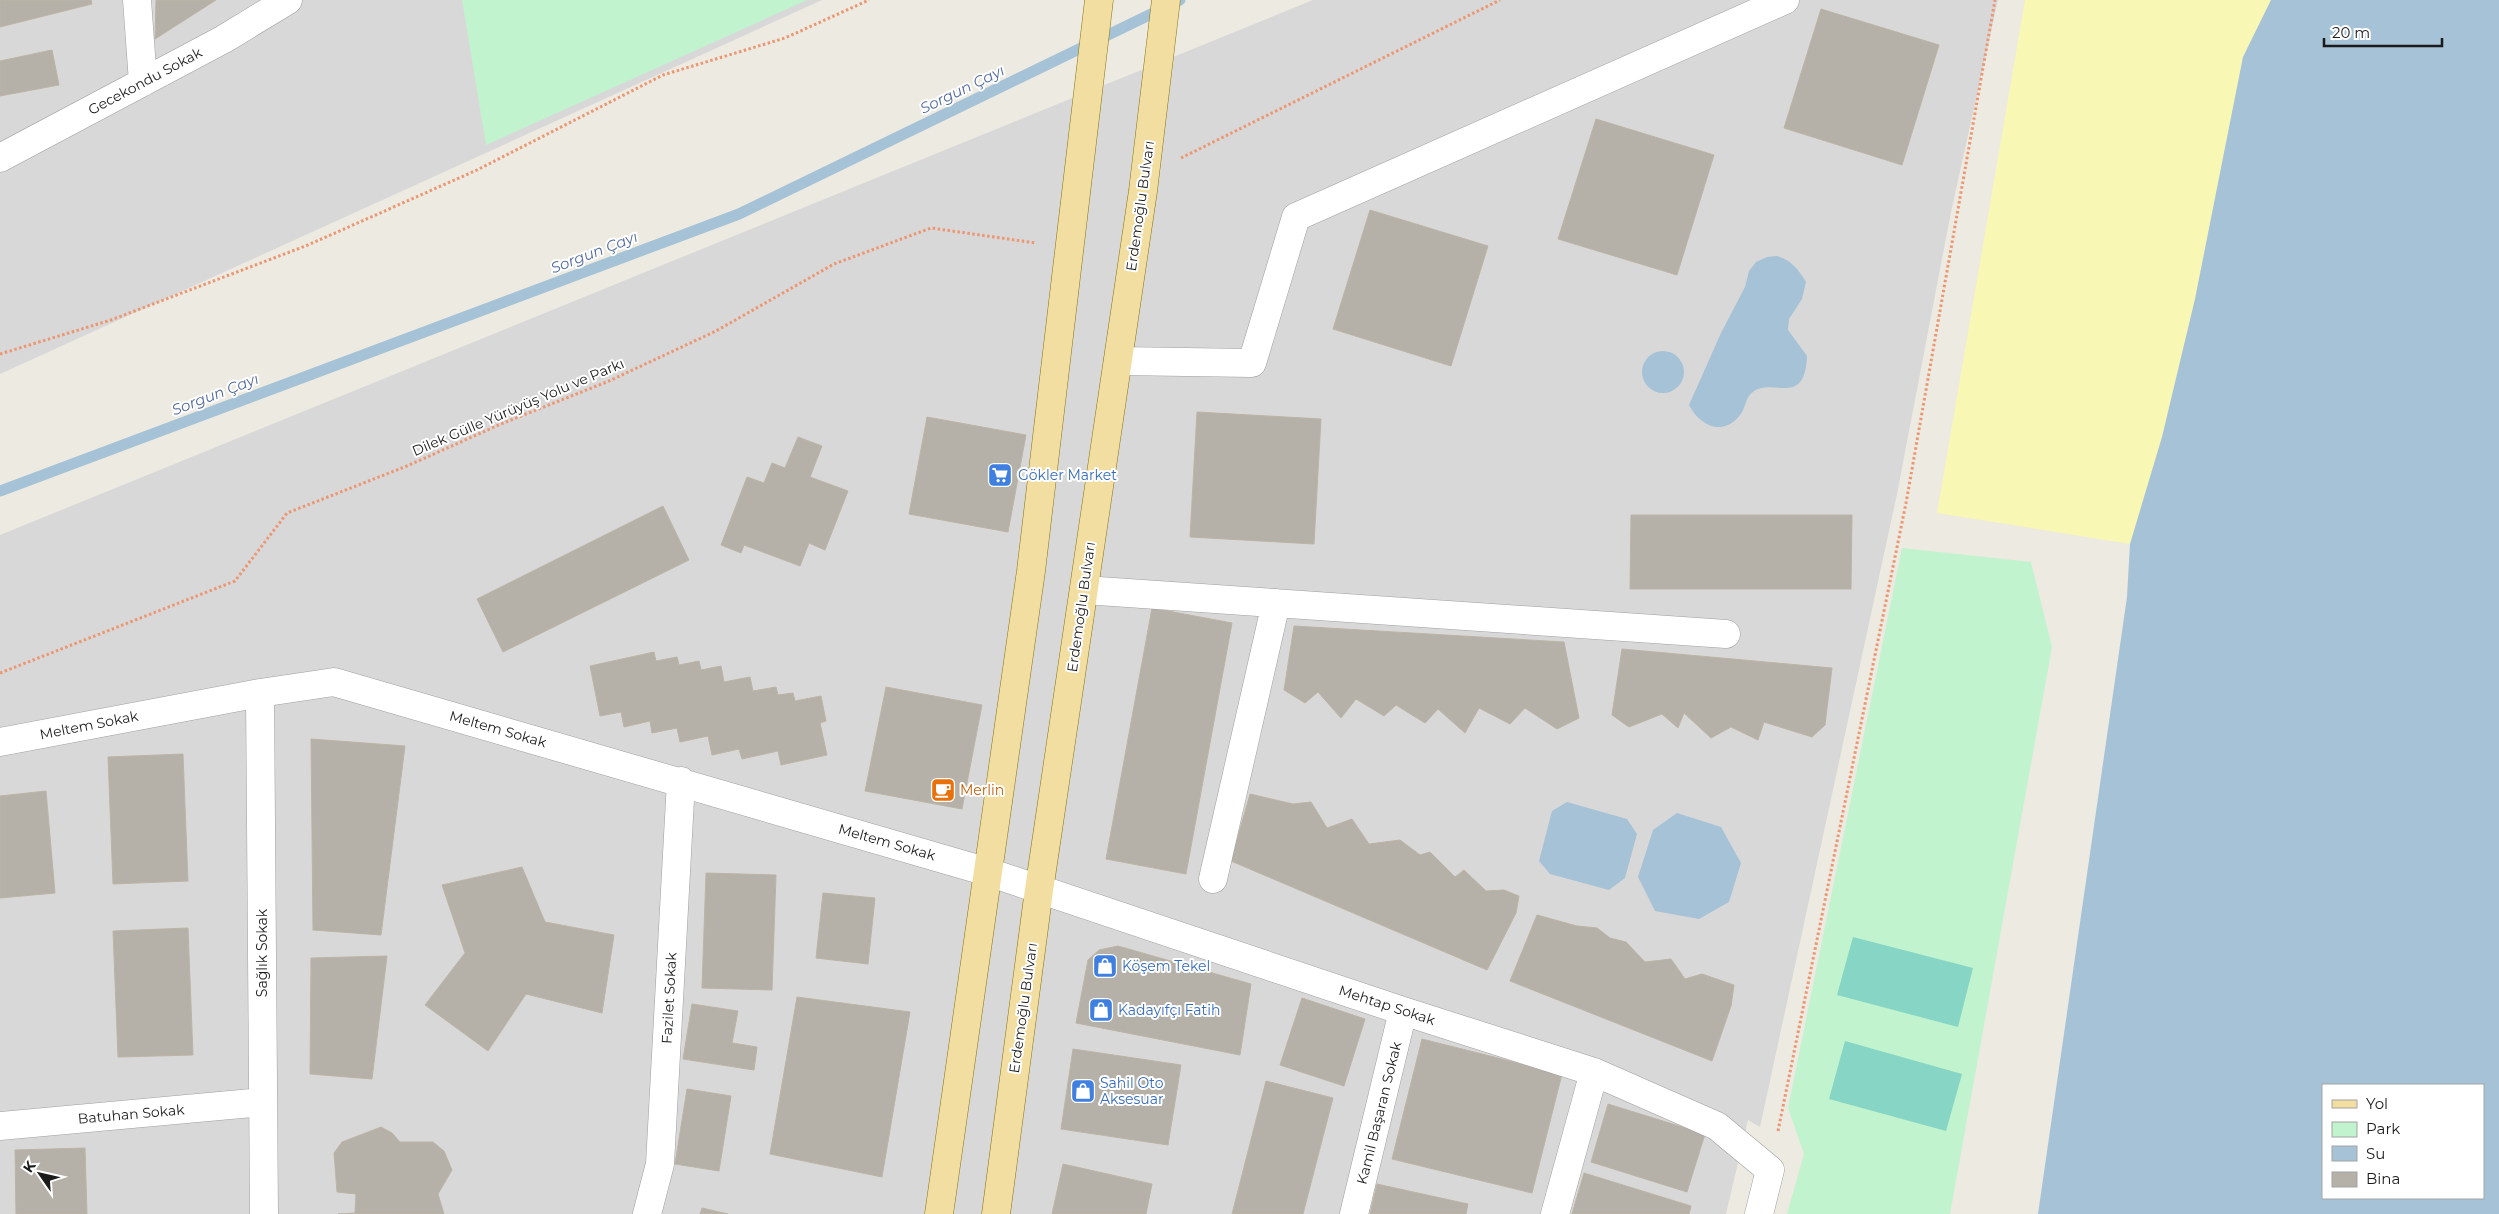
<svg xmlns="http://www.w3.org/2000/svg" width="2499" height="1214" font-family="Montserrat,sans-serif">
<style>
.residential{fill:#d9d8d8}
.sand{fill:#f8f7b4}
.park{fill:#c1f3ce}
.pitch{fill:#86d5c5}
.water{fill:#a5c2d6;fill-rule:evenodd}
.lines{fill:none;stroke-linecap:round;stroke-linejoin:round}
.stream{stroke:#a5c2d6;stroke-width:11}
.building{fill:#b5b0a8;stroke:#bcb4a5}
.minor-casing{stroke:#9f9f9f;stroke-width:29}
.major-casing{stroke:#85740d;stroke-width:29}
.path{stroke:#ec9672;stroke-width:3;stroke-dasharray:2.5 2.5;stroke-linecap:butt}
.minor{stroke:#fff;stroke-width:28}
.major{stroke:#f2dea0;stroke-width:28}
.labels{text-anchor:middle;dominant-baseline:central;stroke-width:4;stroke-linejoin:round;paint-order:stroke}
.street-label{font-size:14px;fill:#1b1b1b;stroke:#fff}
.shop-label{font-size:14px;fill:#366cbe;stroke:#fff;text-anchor:start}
.food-label{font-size:14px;fill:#c56008;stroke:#fff;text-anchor:start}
.water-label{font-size:15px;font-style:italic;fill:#516aa1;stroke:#fff}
</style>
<rect width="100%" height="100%" fill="#eceae1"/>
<path class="residential" d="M0,0H822L0,374Z
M1313,0H1998L1951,212L1897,494L1760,1127L1748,1120L1726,1214H0V535Z"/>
<path class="sand" d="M2025,0H2271L2243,57L2195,299L2162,437L2130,544L1937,513Z"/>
<path class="park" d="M462,0H807L486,145Z
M1902,548L2031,562L2052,647L1950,1214H1787L1804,1154L1788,1108Z"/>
<path class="pitch" d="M1853,937L1973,968L1958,1027L1837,995Z
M1845,1041L1962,1074L1946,1131L1829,1099Z"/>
<path class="water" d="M2271,0H2499V1214H2038L2127,597L2130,544L2162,437L2195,299L2243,57ZM2323,1085H2483V1198H2323Z
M1777,256C1792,261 1798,269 1806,282L1802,299L1789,319L1788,330L1807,356C1805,408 1773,377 1753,392C1745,397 1746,408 1740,415C1723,437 1700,426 1689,405L1721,333L1745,287L1749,271L1756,262L1767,257Z
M1642 372a21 21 0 1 1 42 0a21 21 0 1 1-42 0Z
M1567,802L1627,819L1637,834L1625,878L1609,890L1550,874L1539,861L1552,811Z
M1677,813L1721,827L1741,863L1729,902L1699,919L1655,911L1638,877L1653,830Z"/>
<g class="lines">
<path class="stream" d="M0,491L739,214L1180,0"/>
</g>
<path class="building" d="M0,0H91L92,4L0,27Z
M156,0H216L155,39Z
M1821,9L1939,45L1902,165L1784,128Z
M52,50L59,85L0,96V61Z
M1596,119L1714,155L1677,275L1558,239Z
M1370,210L1488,246L1451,366L1333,329Z
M1197,412L1321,419L1314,544L1190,537Z
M927,417L1026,435L1008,532L909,514Z
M798,437L822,446L810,477L848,491L825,550L809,543L800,566L744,545L741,553L721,545L747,477L764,483L772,463L785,468Z
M663,506L689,560L503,652L477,599Z
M1631,515H1852L1851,589H1630Z
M1152,608L1232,623L1186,874L1106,859Z
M1294,626L1564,642L1579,718L1557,729L1525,708L1510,724L1479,708L1465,733L1438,709L1425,723L1396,705L1384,716L1356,699L1341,718L1318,692L1305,703L1284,690Z
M1622,649L1832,668L1825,725L1812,737L1764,722L1758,740L1731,727L1711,738L1684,713L1678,728L1662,714L1629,727L1612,715Z
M654,652L656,661L677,657L679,665L699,661L701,670L721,666L724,682L750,677L753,691L776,687L778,695L793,693L795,701L821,696L826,721L820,723L827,755L781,765L778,751L742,759L739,749L712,755L708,736L680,742L677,728L652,733L650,721L624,727L621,712L600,716L590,666Z
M886,687L982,705L962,809L865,791Z
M311,739L405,746L381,935L313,930Z
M183,754L188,881L113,884L108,757Z
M46,791L55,893L0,898V796Z
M1250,794L1293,804L1311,802L1327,828L1352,819L1369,844L1400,840L1420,855L1430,852L1455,877L1464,870L1486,891L1504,890L1519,896L1516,913L1487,970L1231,861Z
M522,867L545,922L614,935L602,1013L526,994L488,1051L425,1005L465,953L442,885Z
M706,873L776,875L772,990L702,988Z
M823,893L875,898L868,964L816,958Z
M1537,915L1577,926L1597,928L1610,938L1626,942L1645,962L1671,959L1685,979L1702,974L1734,985L1731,1006L1712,1061L1510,981Z
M188,928L193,1055L118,1057L113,931Z
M1118,946L1251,984L1240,1055L1076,1023L1088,960L1099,950Z
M387,956L372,1079L310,1074L311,958Z
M797,997L910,1012L882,1177L770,1154Z
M1302,998L1365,1019L1344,1086L1280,1065Z
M692,1004L738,1011L732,1043L757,1047L754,1070L683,1059Z
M1422,1039L1562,1074L1532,1193L1392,1159Z
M1073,1049L1181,1065L1168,1145L1061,1129Z
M1266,1081L1333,1098L1303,1214H1232Z
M687,1089L731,1096L719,1171L675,1164Z
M1608,1104L1705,1134L1687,1192L1591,1162Z
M381,1127L392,1133L400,1142H433L444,1151L452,1170L438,1194L444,1214H338L355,1213L356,1194L337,1192L334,1153L342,1142Z
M85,1148L87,1214H16L15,1150Z
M1063,1164L1152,1184L1146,1214H1052Z
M1584,1173L1691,1206L1689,1214H1572Z
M1377,1184L1468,1204L1466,1214H1370Z
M702,1208L728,1214H700Z"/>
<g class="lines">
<defs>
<path id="minor" d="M137,0L143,82
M0,158L224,39L288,0
M1118,361L1252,363L1296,217L1785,0
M1084,590L1726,634
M260,693L264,1214
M0,742L260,693L334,682L988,872L1403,1011L1594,1072L1717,1126L1770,1170L1759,1214
M1213,879L1276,603
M0,1126L263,1102
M647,1214L660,1164L681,781
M1354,1214L1403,1011
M1555,1214L1594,1072"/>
<path id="major" d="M939,1214L1031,571L1099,0
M996,1214L1039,890L1143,191L1166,0"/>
</defs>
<use href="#minor" class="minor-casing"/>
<use href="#major" class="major-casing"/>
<path class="path" d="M1181,158L1500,0
M0,354L111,320L308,245L477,170L663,75L785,38L869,0
M0,673L235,581L287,513L407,466L501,424L609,381L716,331L834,264L931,228L1036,243
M1778,1131L1906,503L1995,0"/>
<use href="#minor" class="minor"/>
<use href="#major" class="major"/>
</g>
<defs>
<symbol id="supermarket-square" viewBox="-11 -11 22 22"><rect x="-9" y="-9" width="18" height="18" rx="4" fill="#3f7fe0" stroke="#fff"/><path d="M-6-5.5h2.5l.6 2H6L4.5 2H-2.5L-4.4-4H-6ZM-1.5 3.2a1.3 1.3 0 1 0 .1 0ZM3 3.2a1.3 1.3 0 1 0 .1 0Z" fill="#fff"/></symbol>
<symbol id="cafe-square" viewBox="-11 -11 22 22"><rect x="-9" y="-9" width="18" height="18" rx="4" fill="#e8710a" stroke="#fff"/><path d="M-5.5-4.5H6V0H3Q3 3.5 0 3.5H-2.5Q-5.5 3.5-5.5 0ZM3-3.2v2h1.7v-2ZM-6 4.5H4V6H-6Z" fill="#fff"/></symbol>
<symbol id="shop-square" viewBox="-11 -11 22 22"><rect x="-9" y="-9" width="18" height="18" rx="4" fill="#3f7fe0" stroke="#fff"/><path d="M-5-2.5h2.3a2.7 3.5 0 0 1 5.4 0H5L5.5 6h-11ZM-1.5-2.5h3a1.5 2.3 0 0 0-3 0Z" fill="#fff"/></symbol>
</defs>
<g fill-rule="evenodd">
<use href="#supermarket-square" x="986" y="461" width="28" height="28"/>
<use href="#cafe-square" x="929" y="776" width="28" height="28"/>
<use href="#shop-square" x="1091" y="952" width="28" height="28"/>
<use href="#shop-square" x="1087" y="996" width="28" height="28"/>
<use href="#shop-square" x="1069" y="1077" width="28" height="28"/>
</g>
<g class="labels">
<g class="street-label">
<text transform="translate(145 81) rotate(-28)">Gecekondu Sokak</text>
<text transform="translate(1140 206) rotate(-82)">Erdemoğlu Bulvarı</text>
<text transform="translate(518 407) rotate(-23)">Dilek Gülle Yürüyüş Yolu ve Parkı</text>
<text transform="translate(1081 607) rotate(-82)">Erdemoğlu Bulvarı</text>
<text transform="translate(89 725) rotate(-11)">Meltem Sokak</text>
<text transform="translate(498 729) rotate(16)">Meltem Sokak</text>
<text transform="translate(887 842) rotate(16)">Meltem Sokak</text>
<text transform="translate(262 953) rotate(-90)">Sağlık Sokak</text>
<text transform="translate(669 998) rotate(-87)">Fazilet Sokak</text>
<text transform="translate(1387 1005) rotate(18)">Mehtap Sokak</text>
<text transform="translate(1023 1008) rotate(-82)">Erdemoğlu Bulvarı</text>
<text transform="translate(1379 1113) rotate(-76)">Kamil Başaran Sokak</text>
<text transform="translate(131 1114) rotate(-5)">Batuhan Sokak</text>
</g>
<g class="shop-label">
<text x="1018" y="475">Gökler Market</text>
<text x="1122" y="966">Köşem Tekel</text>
<text x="1118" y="1010">Kadayıfçı Fatih</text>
<text x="1100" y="1083">Sahil Oto<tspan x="1100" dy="16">Aksesuar</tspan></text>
</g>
<g class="food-label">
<text x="960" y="790">Merlin</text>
</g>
<g class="water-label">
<text transform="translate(962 89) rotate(-26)">Sorgun Çayı</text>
<text transform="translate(594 252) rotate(-21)">Sorgun Çayı</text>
<text transform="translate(215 394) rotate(-21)">Sorgun Çayı</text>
</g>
</g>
<rect x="2322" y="1084" width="162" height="115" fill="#ffffff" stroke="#a4a4a4"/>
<rect x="2332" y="1100" width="25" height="8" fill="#f2dea0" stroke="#a4a4a4"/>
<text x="2366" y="1109" font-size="15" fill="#1b1b1b">Yol</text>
<rect x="2332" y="1122" width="25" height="15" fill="#c1f3ce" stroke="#a4a4a4"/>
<text x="2366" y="1134" font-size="15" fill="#1b1b1b">Park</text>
<rect x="2332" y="1146" width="25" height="15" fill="#a5c2d6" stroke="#a4a4a4"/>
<text x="2366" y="1159" font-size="15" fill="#1b1b1b">Su</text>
<rect x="2332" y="1172" width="25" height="15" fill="#b5b0a8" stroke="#a4a4a4"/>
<text x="2366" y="1184" font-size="15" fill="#1b1b1b">Bina</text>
<g transform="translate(40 1174) rotate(304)" stroke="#ffffff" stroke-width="4" paint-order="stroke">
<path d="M0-4L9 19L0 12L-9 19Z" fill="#1b1b1b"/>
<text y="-8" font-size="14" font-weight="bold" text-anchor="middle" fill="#1b1b1b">K</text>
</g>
<path d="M2324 38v8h118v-8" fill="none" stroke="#1b1b1b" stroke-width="2.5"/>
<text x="2332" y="38" font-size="15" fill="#1b1b1b" stroke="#ffffff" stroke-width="4" paint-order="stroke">20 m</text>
</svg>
